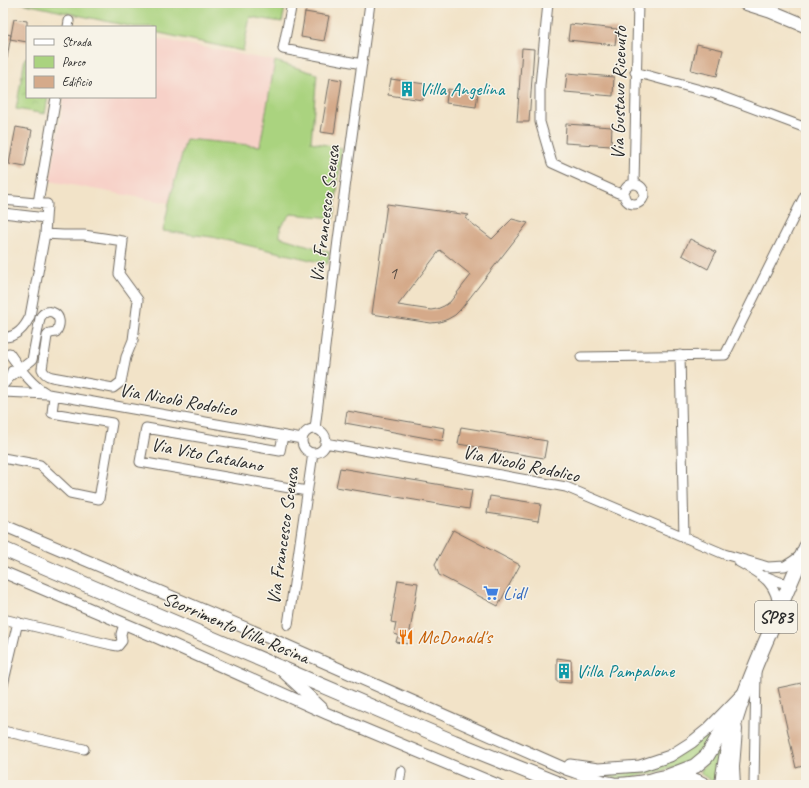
<svg xmlns="http://www.w3.org/2000/svg" width="809" height="788" font-family="Caveat,sans-serif">
<style>
.built{fill:#f7d1c8}
.green{fill:#aad37f;stroke:#6a7f55}
.park{fill:url(#park-crowns);stroke:#6a7f55}
.building{fill:#d5aa8a;fill-rule:evenodd}
.lines{fill:none;stroke-linecap:round;stroke-linejoin:round}
.minor-casing{stroke:#716b62;stroke-width:11}
.tertiary-casing{stroke:#716b62;stroke-width:13}
.secondary-casing{stroke:#716b62;stroke-width:15}
.primary-casing{stroke:#716b62;stroke-width:16}
.motorway-casing{stroke:#716b62;stroke-width:18}
.minor{stroke:#fff;stroke-width:9}
.tertiary{stroke:#fff;stroke-width:11}
.secondary{stroke:#fff;stroke-width:13}
.primary{stroke:#fff;stroke-width:14}
.motorway{stroke:#fff;stroke-width:16}
.labels{text-anchor:middle;dominant-baseline:central;stroke-width:3;stroke-linejoin:round;paint-order:stroke}
.number-label{font-size:17px;fill:#564b43}
.shield{fill:#f7f3e8;stroke:#686764;stroke-width:1}
.shield-label{font-size:18px;font-weight:bold;fill:#2b2b2b}
.culture-label{font-size:19px;fill:#0d838f;stroke:#f7f3e8;text-anchor:start}
.street-label{font-size:19px;fill:#2b2b2b;stroke:#f7f3e8}
.shop-label{font-size:19px;fill:#366cbe;stroke:#f7f3e8;text-anchor:start}
.food-label{font-size:19px;fill:#c56008;stroke:#f7f3e8;text-anchor:start}
</style>
<defs>
<pattern id="park-crowns" width="20" height="18" patternUnits="userSpaceOnUse"><rect width="20" height="18" fill="#aad37f"/><path d="M2 6a3 3 0 1 1 6 0M12 15a3 3 0 1 1 6 0" fill="none" stroke="#92b56e"/></pattern>
</defs>
<rect width="100%" height="100%" fill="#f7f3e8"/>
<filter id="ink" filterUnits="userSpaceOnUse"><feTurbulence type="fractalNoise" baseFrequency=".025" numOctaves="2"/><feDisplacementMap in="SourceGraphic" scale="8" xChannelSelector="R" yChannelSelector="G"/><feConvolveMatrix kernelMatrix="1 2 1 2 8 2 1 2 1" color-interpolation-filters="sRGB"/></filter>
<filter id="wash" filterUnits="userSpaceOnUse"><feTurbulence type="fractalNoise" baseFrequency=".012" numOctaves="4" result="noise"/><feDisplacementMap in="SourceGraphic" scale="16" xChannelSelector="R" yChannelSelector="G"/><feGaussianBlur stdDeviation="0.9" result="paint"/><feColorMatrix in="noise" values="0 0 0 0 0 0 0 0 0 0 0 0 0 0 0 0 0 1.4 0 .05"/><feComposite in="paint" operator="in"/></filter>
<g filter="url(#wash)">
<rect width="100%" height="100%" fill="#f2e3c8"/>
<path class="built" d="M155,38L275,61L260,146L186,139L169,203L50,181L64,97H155Z"/>
<path class="green" d="M21,3H286L282,22L250,17L243,51L155,32V27H133Z
M275,61L317,74L311,142L342,148L334,218L291,214L280,227V237L329,252L328,264L212,237L163,231L169,203L186,139L260,146Z
M720,726L707,746L690,763L658,772L620,779L605,776V775L636,771Z
M728,733L716,784L701,774V770Z"/>
<path class="park" d="M27,57V97H48L45,114L16,109L25,58Z"/>
<g id="blocks">
<path class="building" d="M305,12L329,16L324,41L301,37Z
M14,19L27,21V42L10,39L11,35L7,58H3V33L11,35Z
M570,24L617,29L615,45L568,40Z
M697,44L723,50L717,76L691,70Z
M522,48L534,49L529,122H517Z
M567,73L614,77L613,96L565,92Z
M330,78L342,80L334,134L321,132Z
M391,79L425,84L423,100L388,95Z
M448,89L478,93L476,107L446,103Z
M566,124L612,127L611,146L565,143Z
M16,127L32,130L25,167L9,164Z
M387,204L469,215L465,218L492,239L512,219L528,223L461,309L455,315L448,319L440,322L431,323L372,314ZM440,250L471,275L450,302L444,306L437,309L431,310L398,305Z
M690,239L716,252L708,269L682,255Z
M347,411L445,428L443,441L345,423Z
M461,427L547,441L544,458L458,444Z
M340,468L472,490L469,509L336,487Z
M490,496L541,504L538,521L487,513Z
M453,530L520,565L498,606L439,575L435,564Z
M398,580L418,583L410,631L412,632L409,644L396,642L398,635L394,634L396,623L391,622Z
M557,658L571,660V683L557,682Z
M806,682V765L796,768L778,688Z"/>
</g>
</g>
<g filter="url(#ink)">
<use href="#blocks" fill-opacity="0" stroke="#716b62" stroke-width="1"/>
<g class="lines">
<defs>
<path id="minor" d="M292,3L283,49L362,64
M548,3L540,85V122L552,163L616,192L624,195
M68,27L69,21
M635,72L715,94L806,128
M634,184L638,3
M624 194a10 10 0 1 1 20 0a10 10 0 1 1-20 0Z
M3,200L47,204L45,234L63,235H84L123,241L119,274L138,300L133,340L126,357L121,382L113,388L52,377C47,376 44,374 42,369L47,336L50,333L56,332C67,315 47,304 40,318L32,360L10,377
M38,203L56,97
M3,213L46,218
M3,337C16,338 25,327 30,316L45,234
M9,353C20,368 30,384 46,393
M680,355L684,538
M581,357L725,355L806,193
M3,385L10,377L12,371
M3,392L48,394L302,439
M315,429L338,240L370,3
M302 441a12 12 0 1 1 24 0a12 12 0 1 1-24 0Z
M283,436L280,451L146,428L140,462L307,491
M325,443L566,487L724,554L768,567L785,566L793,561L801,555
M3,458L40,465L70,493L99,499L112,423L52,413L54,396
M739,562C760,574 778,582 778,610
M765,576L780,582L790,584
M3,619L112,645L118,646L122,641L121,634L124,624
M288,625L313,453
M3,685L18,622
M3,731L84,749
M399,785L401,771
M754,785L756,672"/>
<path id="tertiary" d="M3,525L274,640L566,769C581,774 597,781 614,783C625,784 637,782 648,780
M3,572L156,637L328,714L498,785
M282,671L322,708
M570,765L598,769L640,766L670,756L692,742L708,729L743,693"/>
<path id="secondary" d="M745,3L770,11L806,26"/>
<path id="primary" d="M3,549L454,742L561,785
M669,776L695,766L707,756L732,714
M640,785C663,774 681,773 704,785
M722,785C727,733 748,682 769,634C781,605 793,576 806,547"/>
<path id="motorway" d="M732,785L731,767L734,729"/>
</defs>
<use href="#minor" class="minor-casing"/>
<use href="#tertiary" class="tertiary-casing"/>
<use href="#secondary" class="secondary-casing"/>
<use href="#primary" class="primary-casing"/>
<use href="#motorway" class="motorway-casing"/>
<use href="#minor" class="minor"/>
<use href="#tertiary" class="tertiary"/>
<use href="#secondary" class="secondary"/>
<use href="#primary" class="primary"/>
<use href="#motorway" class="motorway"/>
</g>
</g>
<defs>
<symbol id="building-bare" viewBox="-9 -9 18 18"><path d="M-4-6H4V6H1V3H-1V6H-4ZM-2.5-4.3h1.7v1.8h-1.7ZM.8-4.3h1.7v1.8H.8ZM-2.5-1h1.7V.8h-1.7ZM.8-1h1.7V.8H.8Z" fill="#0f9aa8" stroke="#f7f3e8" stroke-width="2.5" paint-order="stroke"/></symbol>
<symbol id="supermarket-bare" viewBox="-9 -9 18 18"><path d="M-6-5.5h2.5l.6 2H6L4.5 2H-2.5L-4.4-4H-6ZM-1.5 3.2a1.3 1.3 0 1 0 .1 0ZM3 3.2a1.3 1.3 0 1 0 .1 0Z" fill="#3f7fe0" stroke="#f7f3e8" stroke-width="2.5" paint-order="stroke"/></symbol>
<symbol id="restaurant-bare" viewBox="-9 -9 18 18"><path d="M-5-6h1v4h1v-4h1v4h1v-4h1v5L-1.5 .5V6h-2V.5L-5-1ZM5-6V6H3V1.5H1.5Q1.5-4 5-6Z" fill="#e8710a" stroke="#f7f3e8" stroke-width="2.5" paint-order="stroke"/></symbol>
</defs>
<g fill-rule="evenodd">
<use href="#building-bare" x="396" y="78" width="22" height="22"/>
<use href="#supermarket-bare" x="480" y="582" width="22" height="22"/>
<use href="#restaurant-bare" x="395" y="626" width="22" height="22"/>
<use href="#building-bare" x="553" y="660" width="22" height="22"/>
</g>
<g class="labels">
<g class="number-label">
<text x="393" y="273">1</text>
</g>
<rect class="shield" x="755" y="601" width="42" height="32" rx="3"/>
<g class="shield-label">
<text x="776" y="617">SP83</text>
</g>
<g class="culture-label">
<text x="419" y="89">Villa Angelina</text>
<text x="576" y="671">Villa Pampalone</text>
</g>
<g class="street-label">
<text transform="translate(619 93) rotate(-89)">Via Gustavo Ricevuto</text>
<text transform="translate(325 214) rotate(-83)">Via Francesco Sceusa</text>
<text transform="translate(178 400) rotate(10)">Via Nicolò Rodolico</text>
<text transform="translate(207 455) rotate(11)">Via Vito Catalano</text>
<text transform="translate(521 464) rotate(12)">Via Nicolò Rodolico</text>
<text transform="translate(283 536) rotate(-82)">Via Francesco Sceusa</text>
<text transform="translate(236 628) rotate(23)">Scorrimento Villa Rosina</text>
</g>
<g class="shop-label">
<text x="503" y="593">Lidl</text>
</g>
<g class="food-label">
<text x="418" y="637">McDonald's</text>
</g>
</g>
<rect width="809" height="788" fill="none" stroke="#f7f3e8" stroke-width="16"/>
<rect x="26" y="26" width="130" height="72" fill="#f7f3e8" stroke="#a5a39c"/>
<rect x="34" y="39" width="20" height="6" fill="#ffffff" stroke="#a5a39c"/>
<text x="62" y="46" font-size="12" fill="#2b2b2b">Strada</text>
<rect x="34" y="56" width="20" height="12" fill="#aad37f" stroke="#a5a39c"/>
<text x="62" y="66" font-size="12" fill="#2b2b2b">Parco</text>
<rect x="34" y="76" width="20" height="12" fill="#d5aa8a" stroke="#a5a39c"/>
<text x="62" y="86" font-size="12" fill="#2b2b2b">Edificio</text>
</svg>
